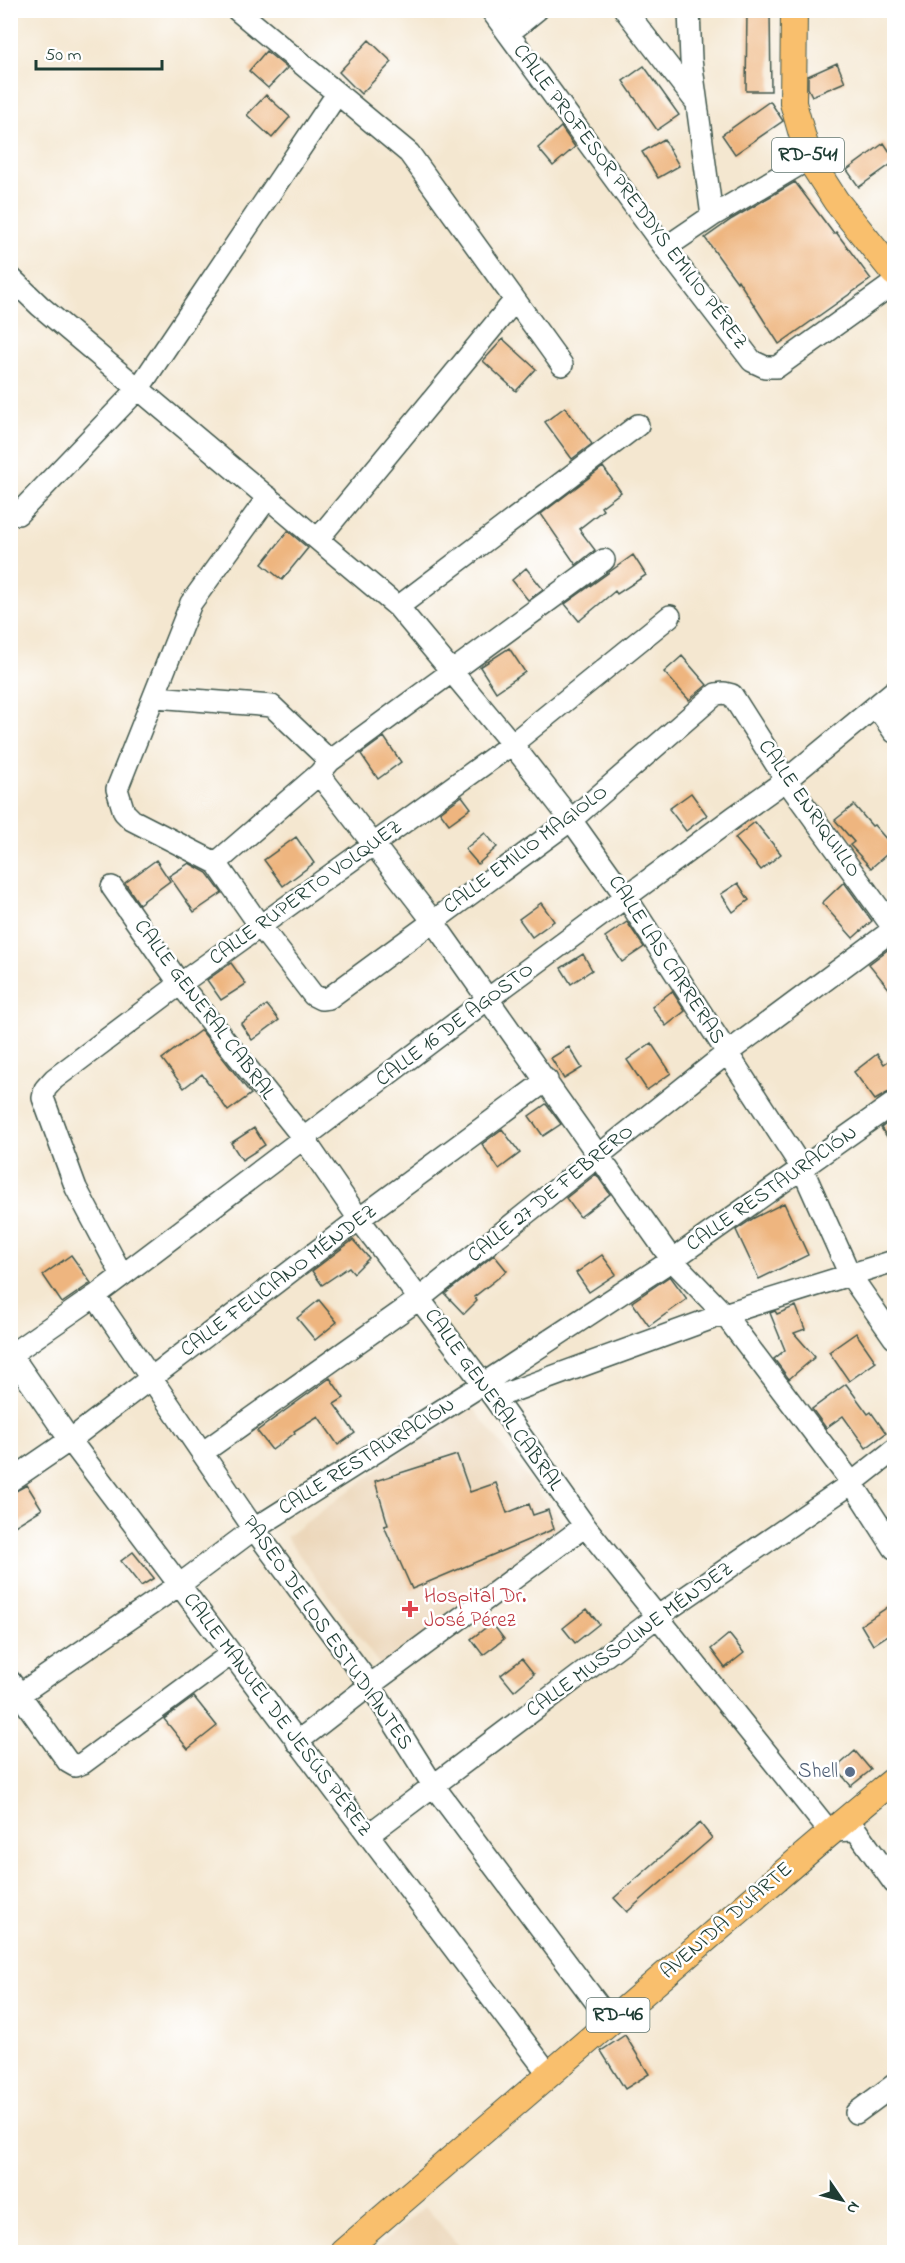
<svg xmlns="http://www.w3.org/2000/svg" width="905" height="2263" font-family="'Indie Flower',sans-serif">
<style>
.built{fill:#ecd7ba}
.building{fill:#eeb57f}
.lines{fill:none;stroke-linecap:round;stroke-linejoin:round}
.minor-casing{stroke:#3f564b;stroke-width:24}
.major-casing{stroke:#3f564b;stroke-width:28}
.minor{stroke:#fff;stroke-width:21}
.major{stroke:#f9bf6d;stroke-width:26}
.health-dot{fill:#e0444e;stroke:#fff;stroke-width:2}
.service-dot{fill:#5c6f8a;stroke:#fff;stroke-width:2}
.labels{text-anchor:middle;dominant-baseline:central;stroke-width:5;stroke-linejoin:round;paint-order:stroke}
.shield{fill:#fff;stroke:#627771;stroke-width:1.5}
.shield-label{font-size:20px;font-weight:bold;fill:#1f3d34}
.street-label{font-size:21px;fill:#1f3d34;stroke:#fff}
.health-label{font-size:21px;fill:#be3a42;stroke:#fff;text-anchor:start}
.service-label{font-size:21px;fill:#4e5e75;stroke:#fff;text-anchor:end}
</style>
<rect width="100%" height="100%" fill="#fff"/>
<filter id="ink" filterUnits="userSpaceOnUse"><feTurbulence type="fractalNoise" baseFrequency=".0167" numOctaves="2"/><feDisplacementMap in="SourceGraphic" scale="12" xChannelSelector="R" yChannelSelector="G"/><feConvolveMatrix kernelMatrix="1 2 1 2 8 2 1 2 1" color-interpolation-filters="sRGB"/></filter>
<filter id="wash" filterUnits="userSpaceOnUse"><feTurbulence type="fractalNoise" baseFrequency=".008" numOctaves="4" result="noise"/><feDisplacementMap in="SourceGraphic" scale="24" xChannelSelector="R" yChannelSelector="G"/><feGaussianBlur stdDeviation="1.35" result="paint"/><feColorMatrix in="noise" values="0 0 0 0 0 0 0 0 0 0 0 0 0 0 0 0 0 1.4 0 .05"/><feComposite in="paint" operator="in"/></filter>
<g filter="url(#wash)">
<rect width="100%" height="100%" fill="#f4e7d0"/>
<path class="built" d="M469,1403L575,1539L389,1678L286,1537Z
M425,2206L464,2252H372Z"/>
<g id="blocks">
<path class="building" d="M747,10H770L771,91H746Z
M369,40L392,62L361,94L339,72Z
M266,51L287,68L268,88L249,71Z
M837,63L845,82L812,96L808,88V76Z
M644,66L679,115L657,130L623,81Z
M266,95L290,117L272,138L247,115Z
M770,101L783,121L735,154L722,135Z
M561,127L575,147L553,166L538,148Z
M664,139L679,166L658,178L642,152Z
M884,143L894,158V162L859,187L847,170Z
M795,182L834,234L836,232L871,279L779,344L738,280L737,282L705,238L732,219Z
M503,339L536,369L516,391L483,361Z
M565,407L592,444L572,459L545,422Z
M603,467L621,492L601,507L603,510L579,529L595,550L576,565L541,514Z
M288,531L308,548L282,580L262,564Z
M633,555L646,575L617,594L615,591L579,621L565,604Z
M526,568L543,589L528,600L512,580Z
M509,648L525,672L496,692L480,667Z
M682,656L707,685L689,700L664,672Z
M384,737L401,762L378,779L361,754Z
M691,793L707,815L686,831L669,809Z
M462,796L471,808L449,824L440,812Z
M854,805L872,826L874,825L894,848L871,868L850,845L854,842L835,820Z
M755,822L781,854L761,870L735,838Z
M485,833L497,847L478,864L465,849Z
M296,837L314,863L283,886L264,860Z
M156,860L170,881L139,904L125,883Z
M189,863L207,873L222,893L194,912L169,876Z
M844,882L872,921L853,938L822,903Z
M738,883L749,900L733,912L721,894Z
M541,903L554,921L532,937L519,919Z
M627,922L644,947L622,962L605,937Z
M894,945V995L869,964Z
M583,954L592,970L571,984L561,968Z
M231,963L246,984L221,1000L207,980Z
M672,991L685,1011L666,1026L652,1007Z
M267,1005L279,1020L252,1040L241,1024Z
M201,1030L251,1094L228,1111L202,1074L184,1088L162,1059Z
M651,1043L671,1073L647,1090L627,1060Z
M569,1047L582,1068L564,1079L551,1058Z
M877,1054L884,1064L894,1057V1091L887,1093L875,1100L854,1072Z
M546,1104L561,1124L543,1136L529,1116Z
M894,1118V1147L881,1128Z
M254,1128L265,1145L242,1160L231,1143Z
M502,1129L520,1153L499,1169L482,1144Z
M596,1174L610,1194L580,1217L566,1198Z
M784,1203L808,1255L759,1279L736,1230L754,1218Z
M353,1240L369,1258L354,1273L349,1267L322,1285L312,1271Z
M71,1255L91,1283L62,1303L43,1275Z
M494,1255L507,1271L474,1297L477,1301L464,1314L445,1294Z
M602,1255L616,1274L589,1292L576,1273Z
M670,1276L687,1299L649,1326L632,1302Z
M319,1300L337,1322L315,1340L297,1318Z
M796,1306L805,1329L794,1333L815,1357L789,1379L774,1359L785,1350L770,1313L775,1311L777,1314Z
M856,1333L876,1362L849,1381L829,1352Z
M330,1378L344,1398L334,1404L355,1433L338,1445L318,1416L294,1431L295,1433L272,1450L257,1431Z
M846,1384L868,1414L871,1412L886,1433L866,1448L843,1416L826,1428L812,1409Z
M457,1455L470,1492L496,1483L507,1513L529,1504L533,1515L548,1510L554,1529L412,1589L384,1526L388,1525L375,1481Z
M27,1485L42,1509L10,1529V1494Z
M133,1552L154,1578L141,1586L121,1561Z
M894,1603V1631L873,1645L861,1625Z
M587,1609L599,1624L575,1643L563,1628Z
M492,1623L504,1639L483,1655L471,1639Z
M729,1634L744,1653L725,1668L711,1649Z
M522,1659L534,1674L514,1691L501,1675Z
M194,1697L217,1726L188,1749L164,1719Z
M855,1751L871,1770L851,1786L836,1768Z
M700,1823L712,1838L627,1912L614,1898Z
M625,2035L649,2074L625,2089L601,2051Z"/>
</g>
</g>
<g filter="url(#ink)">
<use href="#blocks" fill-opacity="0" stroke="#3f564b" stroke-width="1.5"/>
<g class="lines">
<defs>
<path id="minor" d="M237,10L409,153L562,365
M491,10L665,248L752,361L765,367H777L894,283
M625,10L696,102
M689,10L691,60L712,216
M509,33L537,10
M665,248L712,216L809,159
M10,277L40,306L398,607L512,744L571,820L626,897L802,1168L850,1275L894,1338
M18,514L139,388L337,94
M318,539L515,300
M398,607L638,425
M155,697L272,706L330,761
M876,706L894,732
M319,774L432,920L672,1260L724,1314L852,1483L894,1548
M216,863L319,774L330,761L604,560
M112,887L180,984L304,1139L359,1219L494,1398L585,1526L829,1831L856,1830L894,1883
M122,1275L76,1188L43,1098L45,1089L54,1079L180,984L512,744L670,616
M95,1296L254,1529L370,1685L433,1785L611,2022
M10,1353L70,1440L548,2073
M10,1355L95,1296L489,998L734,817L786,780L894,691
M494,1398L724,1314L894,1261
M202,1453L419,1299L727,1053L894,929L786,780L732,695L724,693L716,694L571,820L329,998L321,999L313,995L260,926L216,863L132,820L124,812L117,789L191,603L268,497
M10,1481L70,1440L359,1219L547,1080
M10,1681L68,1762L75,1766L83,1763L231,1654
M20,1694L179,1585L254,1529L483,1384L672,1260L894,1103
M297,1742L370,1685L585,1526
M368,1835L657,1617L852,1483L894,1450
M856,2113L894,2085"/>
<path id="major" d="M794,10L793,103L809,159L836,201L894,273
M343,2252C465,2146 588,2041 711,1935C772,1883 832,1830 894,1780"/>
</defs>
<use href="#minor" class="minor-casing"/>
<use href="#major" class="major-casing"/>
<use href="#minor" class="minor"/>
<use href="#major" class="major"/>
</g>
</g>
<path class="health-dot" d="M407 1600h6v6h6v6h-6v6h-6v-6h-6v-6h6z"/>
<circle class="service-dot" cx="850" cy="1772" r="6"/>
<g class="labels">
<g class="shield">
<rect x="772" y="138" width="72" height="34" rx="4.5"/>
<rect x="586.5" y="1998" width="63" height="34" rx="4.5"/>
</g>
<g class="shield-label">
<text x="808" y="155">RD-541</text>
<text x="618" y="2015">RD-46</text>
</g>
<g class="street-label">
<text transform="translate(630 197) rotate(53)">CALLE PROFESOR PREDDYS EMILIO PÉREZ</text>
<text transform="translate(809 809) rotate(55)">CALLE ENRIQUILLO</text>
<text transform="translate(526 850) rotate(-37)">CALLE EMILIO MAGIOLO</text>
<text transform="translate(306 893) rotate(-36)">CALLE RUPERTO VOLQUEZ</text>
<text transform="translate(666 960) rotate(57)">CALLE LAS CARRERAS</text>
<text transform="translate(204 1010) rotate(53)">CALLE GENERAL CABRAL</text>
<text transform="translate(455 1025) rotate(-37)">CALLE 16 DE AGOSTO</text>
<text transform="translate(772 1189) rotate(-35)">CALLE RESTAURACIÓN</text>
<text transform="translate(551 1194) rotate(-39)">CALLE 27 DE FEBRERO</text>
<text transform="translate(279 1281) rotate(-37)">CALLE FELICIANO MÉNDEZ</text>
<text transform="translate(493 1400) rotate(54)">CALLE GENERAL CABRAL</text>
<text transform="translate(367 1457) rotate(-32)">CALLE RESTAURACIÓN</text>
<text transform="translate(327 1633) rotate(55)">PASEO DE LOS ESTUDIANTES</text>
<text transform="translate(630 1640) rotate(-36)">CALLE MUSSOLINE MÉNDEZ</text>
<text transform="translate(277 1715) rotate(53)">CALLE MANUEL DE JESÚS PÉREZ</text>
<text transform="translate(727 1921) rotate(-41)">AVENIDA DUARTE</text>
</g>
<g class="health-label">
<text x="424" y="1597">Hospital Dr.<tspan x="424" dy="24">José Pérez</tspan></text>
</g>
<g class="service-label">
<text x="838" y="1772">Shell</text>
</g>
</g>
<rect width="905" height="2263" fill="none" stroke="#fff" stroke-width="36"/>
<g transform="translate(842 2200) rotate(125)" stroke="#ffffff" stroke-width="4.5" paint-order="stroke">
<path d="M0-4.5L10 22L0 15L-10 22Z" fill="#1f3d34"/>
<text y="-9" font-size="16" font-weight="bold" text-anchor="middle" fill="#1f3d34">N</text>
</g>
<path d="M36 60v9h126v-9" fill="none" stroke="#1f3d34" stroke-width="3"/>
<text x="45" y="60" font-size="18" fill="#1f3d34" stroke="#ffffff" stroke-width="4.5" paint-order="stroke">50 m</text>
</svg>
